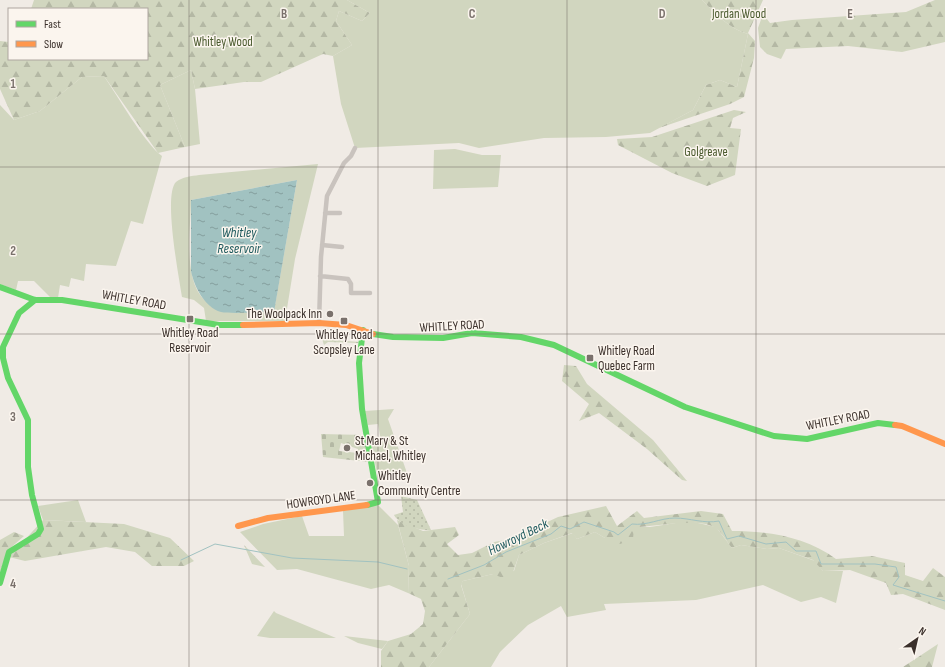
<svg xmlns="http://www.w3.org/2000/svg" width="945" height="667" font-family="'Sofia Sans Condensed',sans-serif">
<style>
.grass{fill:#d1d6bf;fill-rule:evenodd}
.forest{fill:url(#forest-firs)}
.cemetery{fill:url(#cemetery-stones);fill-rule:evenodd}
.garden{fill:url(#garden-dots)}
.water{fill:url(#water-ripples)}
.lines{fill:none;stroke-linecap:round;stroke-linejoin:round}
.stream{stroke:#a1c2c1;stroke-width:1}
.street{stroke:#c9c3be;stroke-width:4.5}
.fast{stroke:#63d668;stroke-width:6}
.slow{stroke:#ff974d;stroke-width:6}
.grid{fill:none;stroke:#7a716c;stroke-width:1;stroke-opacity:0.55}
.poi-dot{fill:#7a716c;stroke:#fbf5ee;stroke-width:1.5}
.labels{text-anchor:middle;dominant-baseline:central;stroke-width:3;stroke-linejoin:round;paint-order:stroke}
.park-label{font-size:13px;fill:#4a5a2e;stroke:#fbf5ee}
.street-label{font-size:13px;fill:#3b302b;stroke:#fbf5ee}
.poi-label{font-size:13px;fill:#3b302b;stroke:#fbf5ee;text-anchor:start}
.water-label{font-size:14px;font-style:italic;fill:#1f5a5e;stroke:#fbf5ee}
.grid-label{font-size:13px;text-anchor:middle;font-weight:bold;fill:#7a716c;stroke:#fbf5ee;stroke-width:3;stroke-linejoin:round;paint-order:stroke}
</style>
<defs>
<pattern id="forest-firs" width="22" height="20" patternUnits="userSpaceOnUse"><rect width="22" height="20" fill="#d1d6bf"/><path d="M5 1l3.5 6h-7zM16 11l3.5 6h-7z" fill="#b4b8a4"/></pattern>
<pattern id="cemetery-stones" width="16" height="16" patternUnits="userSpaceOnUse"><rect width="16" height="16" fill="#d1d6bf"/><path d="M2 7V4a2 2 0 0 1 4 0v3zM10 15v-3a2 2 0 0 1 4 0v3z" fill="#b4b8a4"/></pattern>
<pattern id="garden-dots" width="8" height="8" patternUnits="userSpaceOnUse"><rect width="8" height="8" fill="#d1d6bf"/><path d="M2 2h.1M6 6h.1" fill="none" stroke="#b4b8a4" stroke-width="1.8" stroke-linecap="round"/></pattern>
<pattern id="water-ripples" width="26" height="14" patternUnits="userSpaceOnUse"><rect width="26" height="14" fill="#a1c2c1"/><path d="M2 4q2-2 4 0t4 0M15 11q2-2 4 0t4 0" fill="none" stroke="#849e9d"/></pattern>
</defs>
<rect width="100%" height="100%" fill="#f0ebe5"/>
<path class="grass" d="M347,0H702C716,14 728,28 748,34L737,87L720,80L706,85L693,110L650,133L606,137L544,138L479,148L459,143L355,148L341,104L333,56L352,45L336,21L339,11L362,21L370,13Z
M191,70L195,89L200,144L185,147L160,85Z
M104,76C117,95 145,144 162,156L143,224L131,221L116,266L86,264L84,281L71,278L69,287L60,285L58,298H51L34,281H18L16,290L0,284V105L14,120L40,111L82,77Z
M455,149L482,155H501L498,187L433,189L434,150Z
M318,164L295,259L285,321H206L204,308L194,300L182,297C179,277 163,195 176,182C182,177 192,176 199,175ZM297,180L274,311C264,310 216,308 210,304C181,287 191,228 191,200Z
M394,409L388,419L407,473L378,478L371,442L381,441L378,424L368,425L365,411Z
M78,500L86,522L43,520L38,506Z
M378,505L398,525L409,566L408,593L389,585L371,589L297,569L277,570L240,532L263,524L302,516L309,536H344L343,511Z
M689,521L716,527L732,548L741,545L767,549L779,548L815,561L823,571H843L836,603L821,597L801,602L763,585L696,600L604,604L606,610L567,617L561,606L528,625L500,652L491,667H429L470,614L461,584L463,581L493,574L514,571L519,555L544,543L573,533L577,539L595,532L605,538L633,527H650Z
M274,611L276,613L336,638H270L257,636Z
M344,636L388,641L382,649L358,643Z"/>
<path class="forest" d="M34,0H347L370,13L362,21L339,11L336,21L352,45L333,56L323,54L261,82H244L195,89L191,70L160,85L185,147L158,153L104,76L82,77L40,111L14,120L0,89V41L9,42V59H147V9H31Z
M702,0H763L748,33L755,41L754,58L744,97L730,104L659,128L693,110L706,85L720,80L737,87L748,34C728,28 716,14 702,0Z
M935,0H945V42L902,52L848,46L786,49L781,59L767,54L760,47L758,28L763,14L770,23L792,20L906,12Z
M734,110L746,112L733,118L730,128L741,129L735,175L707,186L672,173L618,145L617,139L652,137Z
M322,339L359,342L358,343L328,342L324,345Z
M564,365L576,366L587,384L653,440L687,481L682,480L647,449L599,413L579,421L589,404L562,381Z
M606,506L617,526L637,511L644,518L701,511L723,514L732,531C769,531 806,537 836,559L872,556L905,563V575L923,581L933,568L945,577V610L903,594L891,595L886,583L850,570L823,571L813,560L779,548L767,549L741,545L732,548C727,542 723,534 717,529C702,516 653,527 634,527L633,539L620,544L605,538L595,532L577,539L572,533L544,543L519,555L510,581L493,574L463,581L461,585L470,614L429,667H381V651L388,641L411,634L423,624L425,611L421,599L408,593L409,566L397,520L423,531L455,527L459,535L447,544L458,555L472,553L494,542L511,539L558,517Z
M43,520L124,524L170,538L194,561L184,566H152L135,552L106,547L25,561L9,557Z
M14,532L24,536L7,551L0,573V540Z
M244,545L265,567L252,564Z
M938,644L932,667H903Z"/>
<path class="cemetery" d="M321,434L365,435L369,462L323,457ZM341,443L358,449V453L339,451Z"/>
<path class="garden" d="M401,496L417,500L431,530C420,531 399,525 394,515L403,512Z"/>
<path class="water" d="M297,180L274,312C263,312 230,314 221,312C204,307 194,286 191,271V200Z"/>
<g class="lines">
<path class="stream" d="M181,560L215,544L292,558L378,562L407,569
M448,579L484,565L506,552L551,534L561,526L570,529L584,522L614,532L618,535L632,524C647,526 660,518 675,518C690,518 704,524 719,521L727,539L739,536L766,544L786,542L796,551H816L821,564H875L896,567L899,577L893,585L945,601"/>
<path class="street" d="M325,213H340
M322,245L342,247
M320,276L348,279L351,284V293H370
M319,323L321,257L327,196L344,163L351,156L355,148"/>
<path class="fast" d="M0,287L35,300H62L219,325H243
M363,330L359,363L362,409L378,502L367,505
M373,334L393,337L443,338L472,333L521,337L554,345L685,407L774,436L807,439L878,423L895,425
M0,583L9,552L38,534L41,529L32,495L28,467V420L8,378L3,358V347L19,313L35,300"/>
<path class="slow" d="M243,325L319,323L346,325L373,334
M895,425L902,426L945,444
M238,526L268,518L367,505"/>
</g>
<path class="grid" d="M189,0V667M378,0V667M567,0V667M756,0V667M0,167H945M0,334H945M0,500H945"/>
<g class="poi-dot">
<circle cx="330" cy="314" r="4"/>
<rect x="186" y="315" width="8" height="8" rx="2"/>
<rect x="340" y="317" width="8" height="8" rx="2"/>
<rect x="586" y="354" width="8" height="8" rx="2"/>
<circle cx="347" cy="448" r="4"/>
<circle cx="370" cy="483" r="4"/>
</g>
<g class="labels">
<g class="park-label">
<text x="739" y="14">Jordan Wood</text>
<text x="223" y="42">Whitley Wood</text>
<text x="706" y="152">Golgreave</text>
</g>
<g class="street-label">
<text transform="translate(134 300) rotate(10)">WHITLEY ROAD</text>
<text transform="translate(452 326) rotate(-3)">WHITLEY ROAD</text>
<text transform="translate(838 420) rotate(-11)">WHITLEY ROAD</text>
<text transform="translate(321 500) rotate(-8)">HOWROYD LANE</text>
</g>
<g class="poi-label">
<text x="322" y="314" text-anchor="end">The Woolpack Inn</text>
<text x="190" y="333" text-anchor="middle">Whitley Road<tspan x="190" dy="15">Reservoir</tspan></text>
<text x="344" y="335" text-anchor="middle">Whitley Road<tspan x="344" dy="15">Scopsley Lane</tspan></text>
<text x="598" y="351">Whitley Road<tspan x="598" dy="15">Quebec Farm</tspan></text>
<text x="355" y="441">St Mary &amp; St<tspan x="355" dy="15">Michael, Whitley</tspan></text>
<text x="378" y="476">Whitley<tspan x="378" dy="15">Community Centre</tspan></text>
</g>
<g class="water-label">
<text x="239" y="232">Whitley<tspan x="239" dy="16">Reservoir</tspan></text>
<text transform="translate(518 537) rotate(-26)">Howroyd Beck</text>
</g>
</g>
<g class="grid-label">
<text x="284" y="18">B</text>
<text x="472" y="18">C</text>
<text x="662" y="18">D</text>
<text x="850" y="18">E</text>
<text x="13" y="88">1</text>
<text x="13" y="255">2</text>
<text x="13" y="421">3</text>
<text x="13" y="588">4</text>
</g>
<rect x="8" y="8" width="140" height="52" fill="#fbf5ee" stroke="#aea6a0"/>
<rect x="16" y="21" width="20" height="6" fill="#63d668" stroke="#aea6a0"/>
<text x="44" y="28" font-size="12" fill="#3b302b">Fast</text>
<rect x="16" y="41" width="20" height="6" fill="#ff974d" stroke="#aea6a0"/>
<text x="44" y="48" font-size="12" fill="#3b302b">Slow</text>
<g transform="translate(917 639) rotate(34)" stroke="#fbf5ee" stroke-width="3" paint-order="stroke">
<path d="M0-3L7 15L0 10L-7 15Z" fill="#3b302b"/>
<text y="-6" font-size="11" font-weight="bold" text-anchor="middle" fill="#3b302b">N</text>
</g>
</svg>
